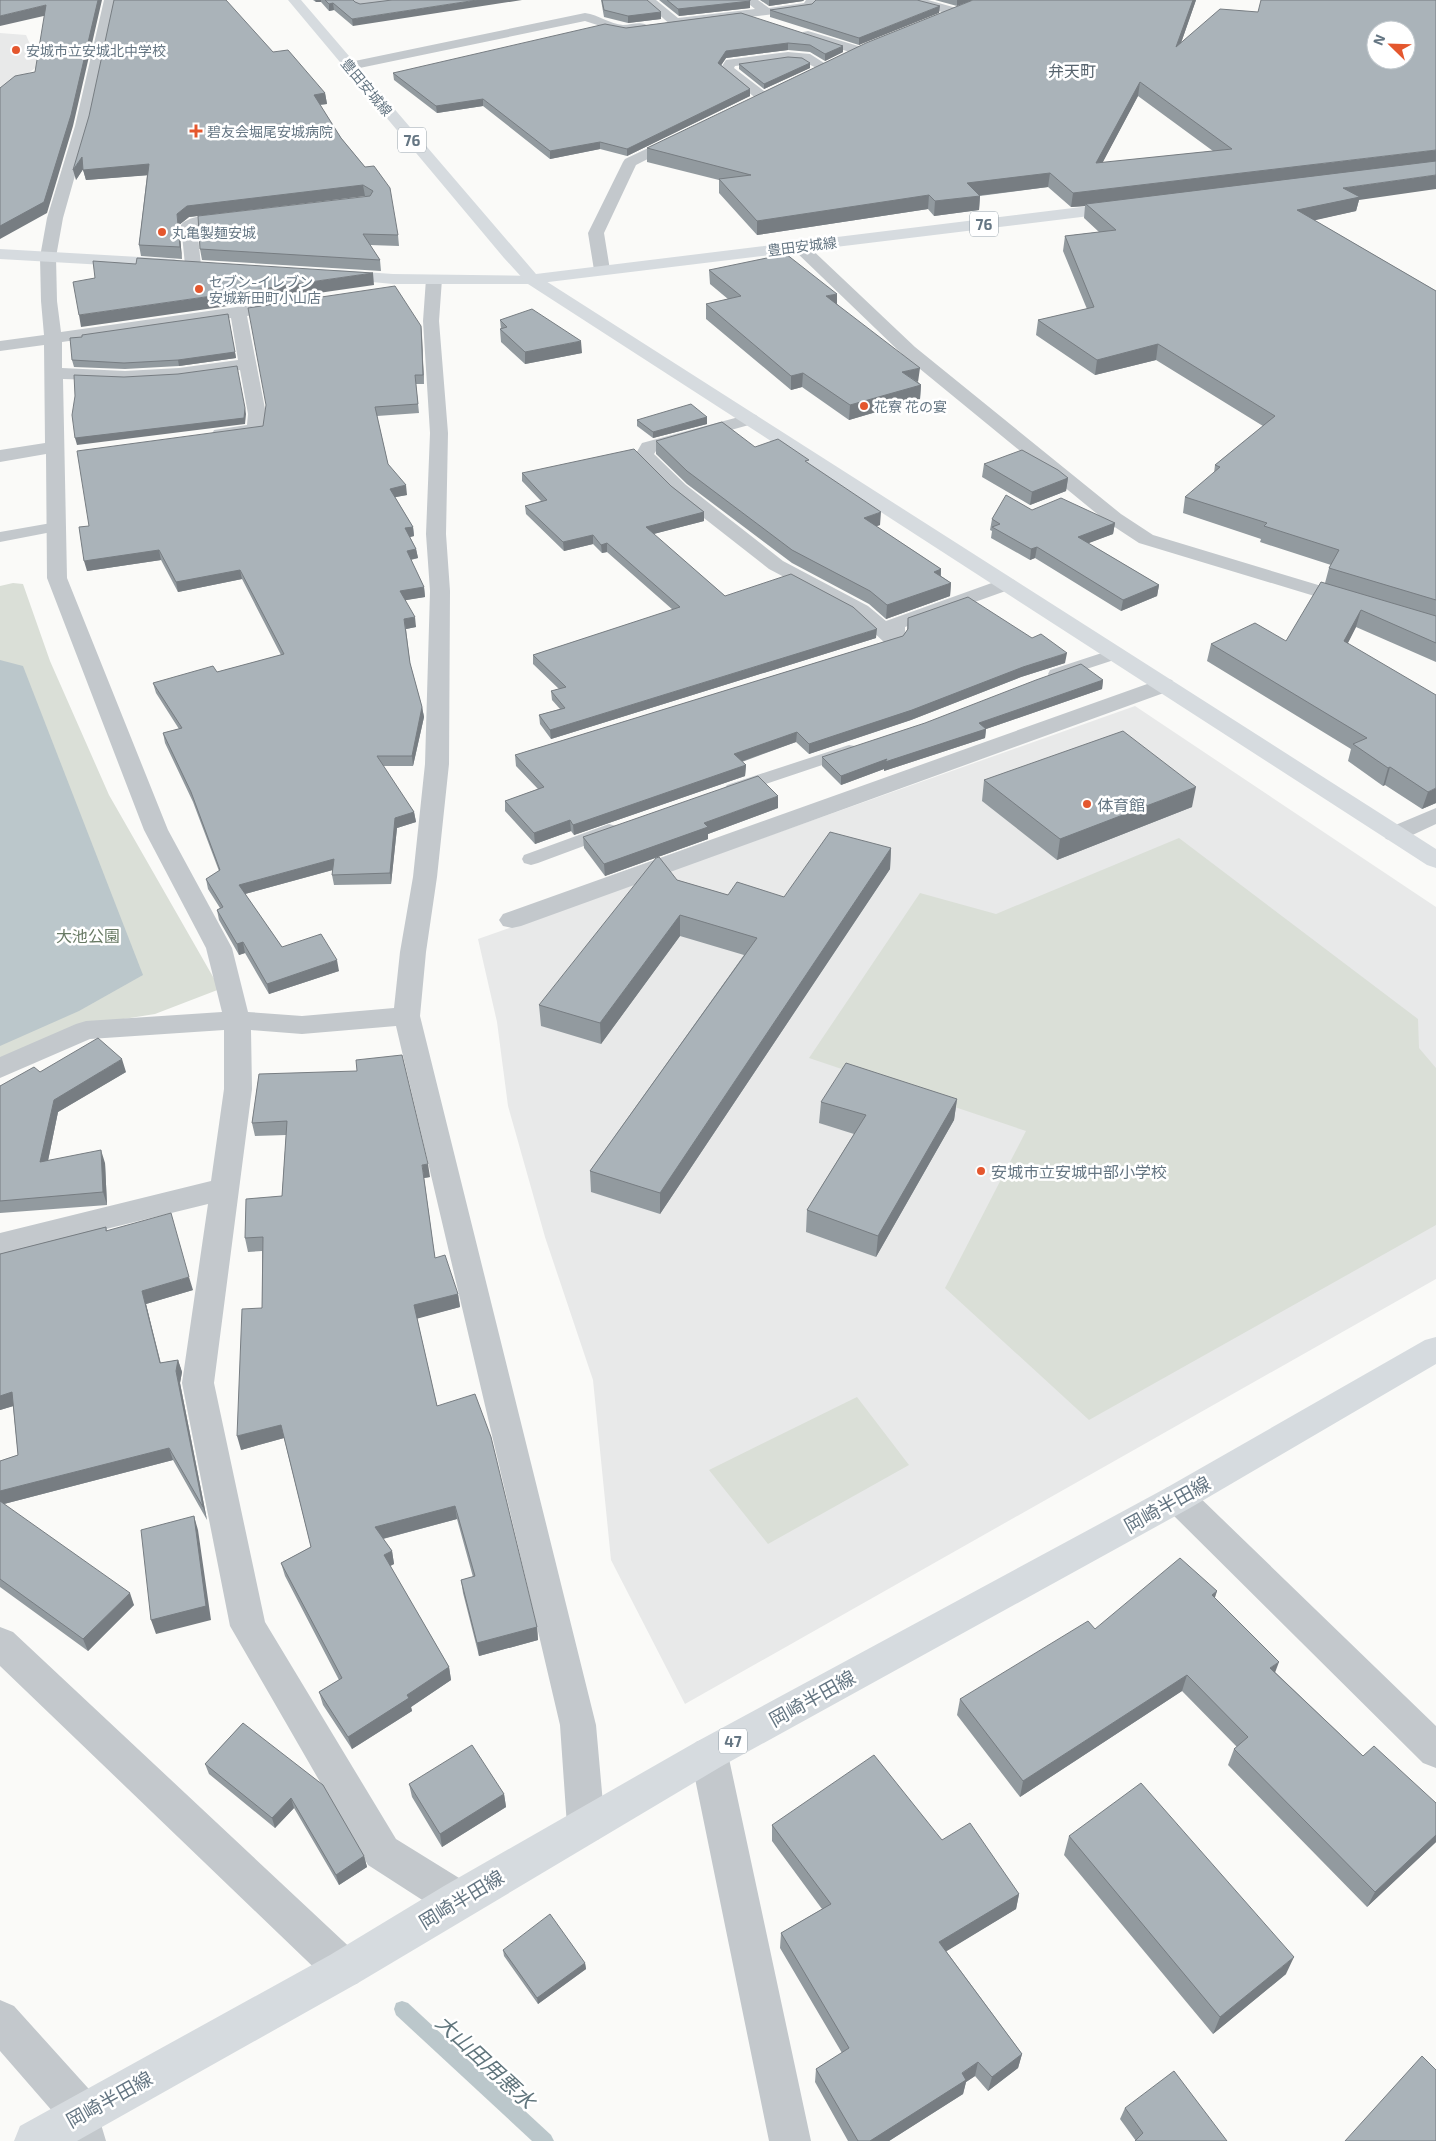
<svg xmlns="http://www.w3.org/2000/svg" width="1436" height="2141" font-family="'Exo 2','Noto Sans JP',sans-serif">
<style>
.built{fill:#e8e9e9}
.green{fill:#dadfd7}
.water{fill:#bbc7cb}
.lines{fill:none;stroke-linecap:round;stroke-linejoin:round}
.stream{fill:#bbc7cb;fill-rule:evenodd}
.lane{fill:#c3c8cc;fill-rule:evenodd}
.street{fill:#c3c8cc;fill-rule:evenodd}
.secondary{fill:#d6dbdf;fill-rule:evenodd}
.primary{fill:#d6dbdf;fill-rule:evenodd}
.wall{fill:#929a9f;fill-rule:evenodd}
.shaded-wall{fill:#777d82}
.building{fill:#aab3b9;stroke:#777d82;fill-rule:evenodd}
.poi-dot{fill:#e4572e;stroke:#fff;stroke-width:2}
.labels{text-anchor:middle;dominant-baseline:central;stroke-width:5;stroke-linejoin:round;paint-order:stroke}
.far-poi-label{font-size:14px;fill:#657683;stroke:#fff;text-anchor:start}
.far-street-label{font-size:14px;fill:#657683;stroke:#fff}
.shield{fill:#fff;stroke:#939fa8;stroke-width:1}
.shield-label{font-size:15px;font-weight:bold;fill:#657683}
.far-quarter-label{font-size:16px;fill:#57646e;stroke:#fff}
.poi-label{font-size:16px;fill:#657683;stroke:#fff;text-anchor:start}
.park-label{font-size:16px;fill:#687a64;stroke:#fff}
.near-street-label{font-size:19px;fill:#657683;stroke:#fff}
.near-water-label{font-size:21px;font-style:italic;fill:#60757c;stroke:#fff}
</style>
<rect width="100%" height="100%" fill="#fafaf8"/>
<path class="built" d="M0,33L26,35L39,65L0,95Z
M1135,706L1436,907V1279L685,1704L611,1560L593,1380L545,1237L508,1106L497,1022L478,939Z"/>
<path class="green" d="M13,583L23,584L50,661L109,795L220,989L155,1014L86,1025L0,1065V586Z
M1179,838L1418,1019L1419,1048L1436,1068V1225L1089,1420L945,1288L1026,1131L809,1058L920,893L996,914Z
M857,1397L909,1465L768,1544L709,1470Z"/>
<path class="water" d="M0,660L23,666L143,975L79,1011L0,1046Z"/>
<g class="lines">
<path class="stream" d="M402,2001L408,2003L551,2135L554,2141H532L396,2015L394,2009L396,2003Z"/>
<path class="lane" d="M57,522L62,524L65,527L62,530L0,542V532Z
M1114,649L1120,650L1122,654L1120,658L1056,679L1050,678L1048,674L1050,670Z
M849,745L855,746L858,750L855,754L739,793L733,794L727,793L724,789L727,785Z
M609,824L616,826L618,830L616,834L538,863L531,865L524,863L522,859L524,855Z
M82,2097L94,2101L106,2141H74L66,2113L70,2101Z"/>
<path class="street" d="M104,0H116L89,126L63,218L56,257L57,301L61,332L286,300L292,301L294,305L292,309L286,310L247,316L266,414L265,430L263,434L221,440L214,438L212,434L214,430L247,425L248,414L240,370L179,378L125,381L63,379L67,578L168,830L232,948L248,1012L302,1016L394,1008L400,952L413,877L425,764L430,591L426,534L430,433L423,321L426,279L428,276H440L442,279L439,321L448,433L446,534L450,591L449,764L437,877L426,952L420,1016L596,1725L605,1826L599,1839L586,1844L573,1839L567,1826L560,1725L396,1026L302,1034L251,1030L252,1089L214,1383L265,1622L396,1839L472,1886L478,1900L472,1914L458,1919L444,1914L368,1865L230,1626L182,1383L208,1204L0,1255V1233L211,1181L224,1089V1030L90,1039L0,1078V1057L76,1024L86,1021L222,1012L206,948L144,830L47,578L46,454L0,462V450L45,443L44,345L0,351V341L44,335L41,301L40,257L47,218L75,126ZM231,318L238,360L179,368L125,371L62,368V342Z
M350,0H407L401,4L361,9L357,8Z
M642,0H656L678,18L755,9L744,0H758L769,8L804,3L806,0H819L812,9L808,10L675,26L671,25Z
M908,0H928L960,9L962,12L956,16L910,3Z
M585,13C599,15 610,24 623,25C632,25 643,20 649,27L643,31L619,32L585,21L350,70L343,66L350,62Z
M808,31L865,48L867,51L860,55L803,38L802,35L803,32Z
M788,52L810,54L832,68L825,72L802,61L788,60L735,66L734,68L768,94L770,97L768,100H758L720,69L726,60Z
M682,132L687,133L689,136L687,139L636,165L604,233L610,270L608,273H596L594,270L588,233L623,162L625,159Z
M236,212L241,214L244,217L241,220L197,227L201,265L199,268H187L185,265L181,225C189,214 222,214 236,212Z
M800,242L806,244L915,347L1121,514L1153,535L1358,597L1361,601L1358,605L1351,607L1344,605L1139,543L1107,522L903,355L794,250L792,247L794,244Z
M750,414L756,415L759,419L756,423L656,451L654,454L686,485L783,561L868,606L886,621L1000,580L1007,578L1014,580L1017,584L1014,588L905,627V639L902,644L894,645L886,644L854,614L769,569L672,493L635,455L642,443Z
M1164,678L1172,680L1175,685L1172,690L521,926L512,928L503,926L499,920L503,914Z
M1436,808V824L1404,839L1395,841L1386,839L1383,834L1386,829Z
M1178,1484L1190,1488L1436,1726V1768L1423,1763L1166,1508L1161,1498L1166,1488Z
M0,1627L13,1632L358,1955L364,1969L358,1983L344,1989L330,1983L0,1666Z
M709,1737L722,1742L728,1754L811,2141H769L690,1754L696,1742Z
M0,2000L14,2006L97,2098L103,2113L97,2128L82,2134L67,2128L0,2051Z"/>
<path class="secondary" d="M0,249L174,259L180,261L182,264L180,267L174,269L0,259Z
M336,270L393,274L538,276L1436,849V868L1427,865L528,284H393L330,278L328,275L330,272Z"/>
<path class="primary" d="M288,0H301L536,274L1122,202L1127,204L1130,207L1127,210L1122,212L532,284L526,282L504,258Z
M1436,1337V1364L1190,1508L722,1766L358,1983L77,2141H14L20,2126L330,1955L444,1886L696,1742L1166,1488L1425,1340Z"/>
</g>
<path class="wall" d="M313,0H353V26L334,10L329,11L321,2H316Z
M601,0H647L661,19L628,23L604,17Z
M659,0H750V8L679,16Z
M760,0H804L803,1L769,6Z
M917,0L859,45L770,17V10L812,4Z
M935,0H971L957,6Z
M1196,0L1181,43L1359,200L1356,211L1314,220L1436,291V662L1356,627L1348,643L1436,803L1422,809L1385,785L1383,786L1348,761L1351,749L1207,661L1211,644L1286,641L1325,583L1329,568L1331,565L1260,542L1261,539L1183,513L1185,497L1214,473L1215,465L1263,426L1156,360L1095,375L1036,335L1038,320L1087,309L1063,251L1065,236L1099,232L1084,218L1085,206L1071,207L1048,187L980,196L979,210L934,216L928,209L757,235L719,193V180L647,162V148ZM1138,96L1213,151L1102,163Z
M741,13L843,52L825,61L810,52L788,50L726,58L721,65L750,89V96L627,156L600,149L550,159L483,106L437,113L394,80L393,73L626,28Z
M273,52L325,93L327,104L320,105L341,138L365,167L398,235L399,246L370,245L380,260L381,271L202,260L200,249L366,197L365,196L189,217L179,225L182,259L141,256L139,245L147,175L86,180L83,169L76,180L89,116Z
M810,63V68L764,89L739,69V64Z
M709,270L837,304L918,382L921,385L920,399L849,420L802,387L791,390L706,319V304L728,299L710,284Z
M228,314L236,358L179,366L125,369L74,367L72,360Z
M500,320L582,353L525,364L501,342L500,329H501Z
M421,326L424,384H416L419,413L377,416L388,464L407,495L395,497L413,527L414,536L410,537L416,549L418,558L411,560L424,587L425,597L405,600L416,627L406,629L410,663L422,707L424,717L413,766H383L414,812L416,822L397,828L391,884L334,885L332,875L333,870L245,894L282,947L339,971L269,994L245,953L239,955L219,920L217,910L220,908L208,889L206,879L219,871L193,802L165,743L163,733L179,729L156,693L153,683L217,672L281,655L242,579L178,592L161,560L87,571L89,526L263,426Z
M707,417V424L653,438L637,426V420Z
M656,441L755,447L809,464L880,525L876,526L941,569V576L951,583L950,596L886,619L869,604L792,563L687,484L656,454Z
M984,464L1068,478L1066,491L1030,505L982,477Z
M522,473L671,486L704,512V521L653,534L725,596L876,638L551,739L540,724L539,715L560,709L552,700L551,691L559,689L533,664V655L673,610L607,552L602,553L593,544L564,551L526,514L525,506L541,501L522,481Z
M1032,510L1115,523L1113,534L1088,543L1159,585L1157,596L1121,611L1035,558L1030,560L991,538L992,531L990,530L992,519Z
M908,618L1065,663L1021,677L911,720L809,754L796,742L742,762L746,765L745,776L574,835L571,831L535,844L505,811V801L538,789L516,766L515,755L903,636L907,630Z
M1103,680L1102,689L986,729L985,738L884,771V769L841,785L822,766V757Z
M984,780L1192,807L1057,860L982,801Z
M778,808L708,834V839L605,876L584,848L583,837Z
M891,848L890,869L660,1214L591,1192L590,1171L744,955L680,936L601,1044L541,1026L539,1005L677,880L728,895L784,897Z
M40,1072H126L58,1112L48,1161L105,1163L107,1205L0,1213V1086Z
M259,1074L430,1177L424,1178L435,1258L458,1294L460,1307L417,1318L437,1406L537,1627L538,1640L479,1656L463,1593L461,1580L473,1577L457,1519L383,1539L392,1551L394,1564L390,1566L449,1667L451,1680L411,1707L412,1711L352,1749L323,1705L319,1692L339,1680L285,1576L281,1563L311,1547L284,1438L241,1450L262,1308V1251L248,1252L245,1238L282,1196L286,1135L255,1136L252,1123Z
M957,1099L954,1120L876,1257L806,1232L807,1210L854,1134L819,1123L821,1102Z
M106,1227L107,1231L193,1290L146,1304L160,1363L178,1360L182,1372L180,1383L207,1520L173,1460L4,1504L134,1605L88,1651L0,1587V1461L18,1455L13,1406L0,1410V1254Z
M1217,1591L1214,1598L1275,1672L1363,1756L1436,1803V1842L1367,1907L1228,1765L1234,1749L1237,1747L1182,1691L1020,1797L957,1715L960,1699L1095,1629Z
M243,1723L364,1856L367,1867L339,1885L294,1808L275,1828L209,1774L205,1764Z
M409,1784L504,1794L506,1807L442,1847L412,1797Z
M772,1825L942,1840L1019,1894L1016,1909L946,1951L1022,2054L1018,2068L988,2091L975,2076L966,2082L963,2094L889,2141H848L815,2082L816,2069L842,2053L780,1948L781,1933L822,1909L772,1841Z
M1069,1836L1286,1974L1213,2034L1064,1855Z
M503,1950L585,1963L586,1969L538,2004L504,1956Z
M1125,2108L1227,2141H1136L1120,2119Z"/>
<path class="shaded-wall" d="M98,0H102L73,126L47,213L0,239V226Z
M315,0H321V2H316Z
M477,0H522L353,26L352,19Z
M769,0H804L803,1L769,6Z
M957,0H971V1L957,6Z
M1193,0H1196L1175,60L1176,47Z
M750,1V8L679,16L678,9Z
M333,3L334,10L329,11V4Z
M46,5L48,15L0,26V16Z
M940,6L939,13L859,45V38Z
M661,12V19L628,23V16Z
M788,43V50L726,58L718,70V63L726,51Z
M843,46V52L825,61V54Z
M810,63V68L764,89V84Z
M1140,82L1138,96L1095,177L1096,163Z
M750,89V96L627,156V149Z
M325,93L327,104L315,105L314,95Z
M483,99V106L437,113L436,106Z
M600,142V149L550,159V151Z
M1436,150V164L1086,204L1085,206L1071,207L1073,193Z
M82,157L84,168L76,180L73,170Z
M149,164L151,175L86,180L83,170Z
M1050,173L1048,187L966,197L967,183Z
M1436,175V189L1359,200L1356,211L1294,225L1297,210L1343,188Z
M363,185L365,196L189,217L179,225L182,259L180,247L177,214L187,206Z
M929,195L928,209L757,235V221Z
M980,196L979,210L934,216L935,201Z
M373,273L374,285L81,327L79,315Z
M837,294V308L826,296Z
M421,326L422,335L424,384L423,375Z
M581,341L582,353L525,364V352Z
M1158,344L1156,360L1095,375L1097,360Z
M235,352L236,358L179,366L178,360Z
M920,368L918,382L902,372Z
M803,373L802,387L791,390V376Z
M921,385L920,399L849,420L850,405Z
M245,408L246,414L245,424L77,445L75,438Z
M707,417V424L653,438V432Z
M1068,478L1066,491L1030,505L1032,492Z
M406,485L407,495L391,498L390,489Z
M704,512V521L646,536V527Z
M881,512L880,525L863,531L864,518Z
M1115,523L1113,534L1076,548L1078,537Z
M413,527L414,536L406,538L405,528Z
M593,535V544L564,551L563,542Z
M607,543V552L602,553L601,545Z
M1037,547L1035,558L1030,560L1031,549Z
M416,549L418,558L408,560L407,551Z
M159,550L161,560L87,571L84,561Z
M941,569L940,582L934,572Z
M240,570L242,579L178,592L176,582Z
M951,583L950,596L886,619L887,605Z
M1159,585L1157,596L1121,611L1123,600Z
M424,587L425,597L401,601L400,591Z
M1361,610L1356,627L1340,658L1344,641Z
M415,617L416,627L406,629L404,619Z
M877,629L876,638L551,739L550,730Z
M1067,653L1065,663L1021,677L911,720L809,754V744L1023,667Z
M1103,680L1102,689L986,729L985,738L884,771V769L841,785V776L979,723Z
M422,707L424,717L413,766L412,756Z
M797,732L796,742L734,764V754Z
M746,765L745,776L574,835L573,825Z
M1390,767L1385,785L1383,786L1388,768Z
M1196,787L1192,807L1057,860L1060,839Z
M1436,788V803L1422,809L1428,792Z
M778,796V808L708,834V839L605,876L604,864L704,823Z
M414,812L416,822L397,828L391,884L390,873L395,818Z
M570,820L571,831L535,844L534,833Z
M891,848L890,869L660,1214V1193Z
M334,859L336,869L241,895L239,885Z
M680,915V936L601,1044L600,1023Z
M243,942L245,953L239,955L237,944Z
M337,960L339,971L269,994L267,984Z
M122,1059L126,1072L58,1112L45,1175L40,1162L54,1100Z
M957,1099L954,1120L876,1257L878,1236Z
M101,1150L105,1163L107,1205L103,1192Z
M428,1164L430,1177L424,1178L422,1165Z
M189,1277L193,1290L146,1304L164,1376L160,1363L142,1291Z
M458,1294L460,1307L416,1319L414,1305Z
M178,1360L182,1372L180,1383L207,1520L203,1507L176,1371Z
M12,1392L17,1405L0,1410V1396Z
M281,1425L284,1438L241,1450L237,1436Z
M169,1448L173,1460L0,1505V1491Z
M455,1506L457,1519L378,1540L375,1527Z
M194,1516L198,1530L211,1620L156,1634L151,1620Z
M392,1551L394,1564L386,1568L384,1555Z
M1217,1591L1212,1607V1595Z
M130,1593L134,1605L88,1651L83,1639Z
M537,1627L538,1640L479,1656L477,1643Z
M1279,1662L1273,1678L1270,1668Z
M449,1667L451,1680L411,1707L412,1711L352,1749L348,1737L407,1695Z
M1187,1675L1182,1691L1020,1797L1023,1781Z
M504,1794L506,1807L442,1847L440,1834Z
M291,1798L294,1808L275,1828L272,1818Z
M1436,1835V1842L1367,1907L1375,1892Z
M364,1856L367,1867L339,1885L336,1875Z
M1019,1894L1016,1909L937,1957L939,1942Z
M1294,1957L1286,1974L1213,2034L1220,2017Z
M585,1963L586,1969L538,2004L537,1998Z
M1022,2054L1018,2068L988,2091L992,2077Z
M978,2062L975,2076L966,2082L963,2094L889,2141H870Z"/>
<path class="building" d="M0,0H98L71,115L44,202L0,226V88L15,76L35,72L46,5L0,16Z
M114,0H226L273,52L288,50L325,93L314,95L341,138L365,167L374,166L390,188L398,235L363,234L380,260L200,249L198,216L370,196L373,191L363,185L187,206L177,214L180,247L139,245L149,164L83,170L82,157L73,170L89,116Z
M325,0H353L355,2L360,4L392,0H477L352,19L333,3L329,4Z
M602,0H647L661,12L628,16L604,10Z
M667,0H750V1L678,9Z
M816,0H917L940,6L859,38L770,10L812,4Z
M973,0H1193L1176,47L1220,9L1258,12L1261,0H1436V150L1073,193L1050,173L967,183L980,196L935,201L929,195L757,221L719,179L751,175L647,148L866,43ZM1376,30H1406V60H1376ZM1140,82L1232,149L1096,163Z
M741,13L843,46L825,54L810,45L788,43L726,51L718,63L750,89L627,149L600,142L550,151L483,99L436,106L393,73L605,24L626,28Z
M788,57L802,58L810,63L764,84L739,64Z
M1436,161V175L1343,188L1360,197L1297,210L1436,291V600L1329,568L1339,550L1264,526L1267,523L1185,497L1220,467L1215,465L1275,416L1158,344L1097,360L1038,320L1094,307L1065,236L1116,230L1086,204Z
M786,254L837,294L826,296L920,368L902,372L921,385L850,405L803,373L791,376L706,304L741,296L709,270Z
M137,258L373,273L79,315L73,282L95,278L93,261L136,264Z
M395,286L421,326L423,375H415L418,404L375,407L388,464L406,485L390,489L413,527L405,528L416,549L407,551L424,587L400,591L415,617L404,619L410,663L422,707L412,756H377L414,812L395,818L390,873L332,875L334,859L239,885L282,947L321,934L337,960L267,984L243,942L237,944L217,910L223,907L206,879L220,870L191,792L163,733L182,728L153,683L213,666L217,672L284,654L240,570L176,582L159,550L84,561L79,527L89,526L77,451L263,426L266,405L248,308Z
M532,309L581,341L525,352L500,329L507,327L500,320Z
M228,314L235,352L178,360L124,363L72,360L70,338L82,337V335Z
M237,366L245,408L244,418L75,438L72,415L75,396L74,375L124,377L178,374Z
M691,404L707,417L653,432L637,420Z
M722,422L755,447L778,439L809,460L805,461L881,512L864,518L941,569L934,572L951,583L887,605L870,591L792,550L687,471L656,441Z
M634,449L671,486L704,512L646,527L725,596L791,574L853,607L877,629L550,730L539,715L565,708L551,691L566,687L533,655L680,607L607,543L601,545L593,535L563,542L525,506L547,500L522,473Z
M1022,450L1058,470L1068,478L1032,492L984,464Z
M1006,495L1032,510L1061,498L1115,523L1078,537L1159,585L1123,600L1037,547L1031,549L992,527L1000,524L992,519Z
M1321,582L1436,616V643L1361,610L1344,641L1436,695V788L1428,792L1390,767L1388,768L1353,744L1367,738L1211,644L1255,623L1286,641Z
M968,597L1032,638L1041,634L1067,653L1023,667L912,710L809,744L797,732L734,754L746,765L573,825L570,820L534,833L505,801L544,787L515,755L903,636L908,629V618Z
M1081,664L1103,680L979,723L986,729L885,762L887,759L841,776L822,757L925,723L1036,680Z
M1123,731L1196,787L1060,839L984,780Z
M758,776L778,796L704,823L708,827L604,864L583,837Z
M830,832L891,848L660,1193L590,1171L757,938L680,915L600,1023L539,1005L656,858L659,857L677,880L728,895L737,882L784,897Z
M98,1038L122,1059L54,1100L40,1162L101,1150L103,1192L0,1201V1086L34,1067L40,1072Z
M402,1055L428,1164L422,1165L435,1258L445,1255L458,1294L414,1305L437,1406L475,1394L491,1437L537,1627L477,1643L461,1580L475,1576L455,1506L375,1527L392,1551L384,1555L449,1667L407,1695L409,1698L348,1737L319,1692L342,1678L281,1563L311,1547L281,1425L237,1436L242,1309L262,1308L263,1237L245,1238L246,1199L282,1196L287,1121L252,1123L259,1074L357,1071L356,1060Z
M846,1063L957,1099L878,1236L807,1210L866,1115L821,1102Z
M171,1213L189,1277L142,1291L160,1363L178,1360L176,1371L203,1507L169,1448L0,1491V1461L18,1455L12,1392L0,1396V1254L106,1227V1231Z
M0,1501L130,1593L83,1639L0,1579Z
M194,1516L206,1606L151,1620L141,1530Z
M1180,1558L1217,1591L1212,1595L1279,1662L1270,1668L1363,1756L1374,1746L1436,1803V1835L1375,1892L1234,1749L1248,1737L1187,1675L1023,1781L960,1699L1088,1621L1095,1629Z
M243,1723L323,1785L364,1856L336,1875L291,1798L272,1818L205,1764Z
M472,1745L504,1794L440,1834L409,1784Z
M874,1755L942,1840L970,1823L1019,1894L939,1942L1022,2054L992,2077L978,2062L962,2073L966,2080L870,2141H858L816,2069L849,2048L781,1933L831,1904L772,1825Z
M1141,1783L1294,1957L1220,2017L1069,1836Z
M550,1914L585,1963L537,1998L503,1950Z
M1422,2056L1436,2070V2141H1345Z
M1174,2071L1227,2141H1135L1143,2133L1125,2108Z"/>
<g class="poi-dot">
<circle cx="16" cy="50" r="5"/>
<path d="M193.5 123.5h5v5h5v5h-5v5h-5v-5h-5v-5h5z"/>
<circle cx="162" cy="232" r="5"/>
<circle cx="199" cy="289" r="5"/>
<circle cx="864" cy="406" r="5"/>
<circle cx="1087" cy="804" r="5"/>
<circle cx="981" cy="1171" r="5"/>
</g>
<g class="labels">
<g class="far-poi-label">
<text x="26" y="50">安城市立安城北中学校</text>
<text x="207" y="131">碧友会堀尾安城病院</text>
<text x="172" y="232">丸亀製麺安城</text>
<text x="209" y="281">セブン-イレブン<tspan x="209" dy="16">安城新田町小山店</tspan></text>
<text x="874" y="406">花寮 花の宴</text>
</g>
<g class="far-street-label">
<text transform="translate(367 87) rotate(50)">豊田安城線</text>
<text transform="translate(802 246) rotate(-7)">豊田安城線</text>
</g>
<g class="shield">
<rect x="398" y="127.5" width="28" height="25" rx="4"/>
<rect x="970" y="211.5" width="28" height="25" rx="4"/>
<rect x="719" y="1728.5" width="28" height="25" rx="4"/>
</g>
<g class="shield-label">
<text x="412" y="140">76</text>
<text x="984" y="224">76</text>
<text x="733" y="1741">47</text>
</g>
<g class="far-quarter-label">
<text x="1072" y="70">弁天町</text>
</g>
<g class="poi-label">
<text x="1097" y="804">体育館</text>
<text x="991" y="1171">安城市立安城中部小学校</text>
</g>
<g class="park-label">
<text x="88" y="935">大池公園</text>
</g>
<g class="near-street-label">
<text transform="translate(1167 1504) rotate(-29)">岡崎半田線</text>
<text transform="translate(812 1698) rotate(-29)">岡崎半田線</text>
<text transform="translate(461 1899) rotate(-31)">岡崎半田線</text>
<text transform="translate(109 2099) rotate(-29)">岡崎半田線</text>
</g>
<g class="near-water-label">
<text transform="translate(486 2061) rotate(43)">大山田用悪水</text>
</g>
</g>
<g transform="translate(1391 45) rotate(293)"><circle r="24" fill="#ffffff" stroke="#c1c8cd"/>
<path d="M0-4L9 19L0 12L-9 19Z" fill="#e4572e"/>
<text y="-8" font-size="14" font-weight="bold" text-anchor="middle" fill="#657683">N</text>
</g>
</svg>
